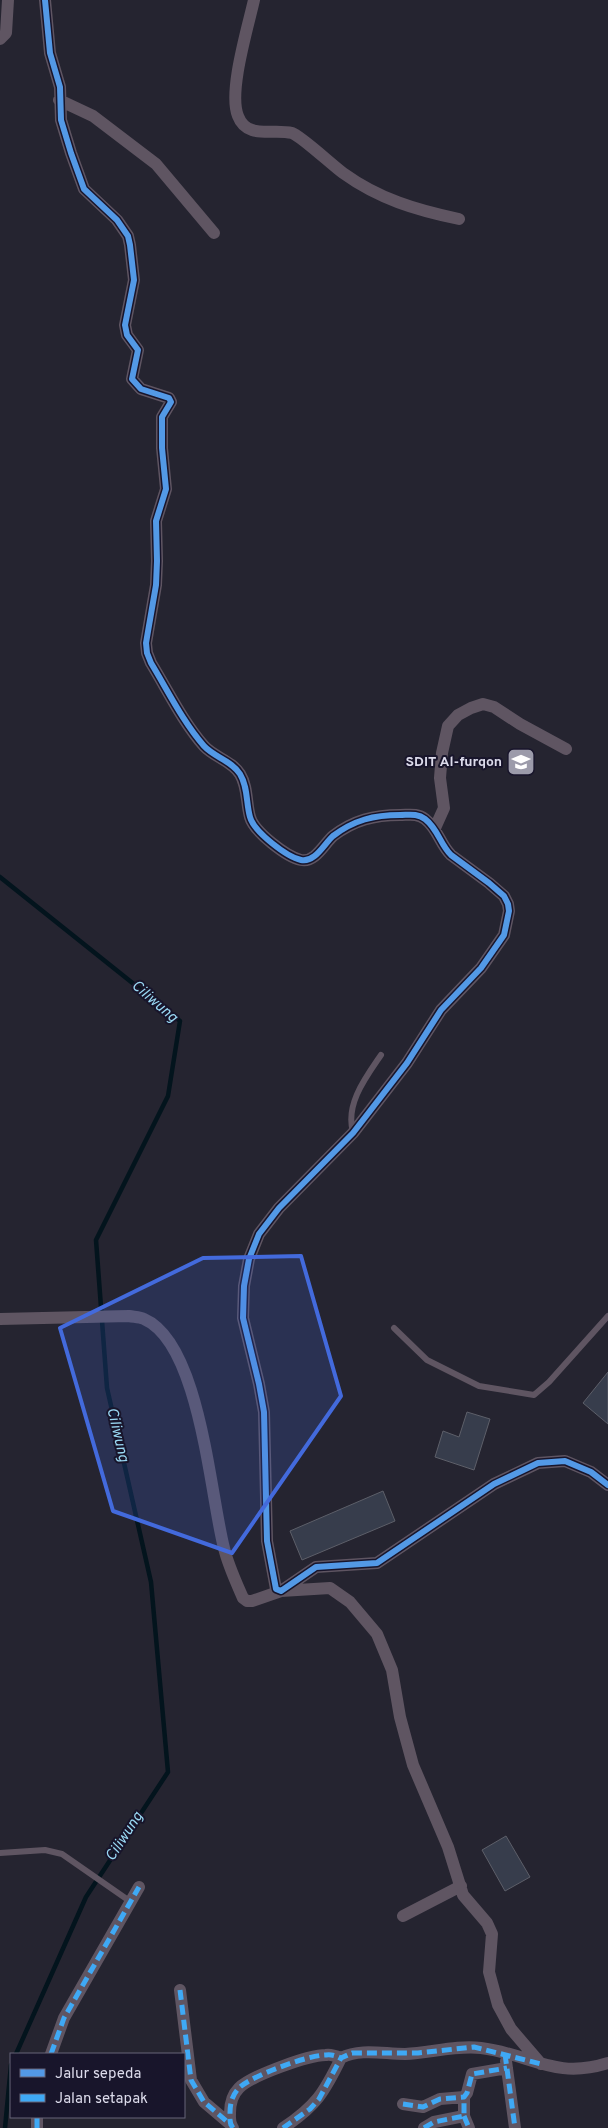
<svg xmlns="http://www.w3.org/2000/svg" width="608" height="2128" font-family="Overpass,sans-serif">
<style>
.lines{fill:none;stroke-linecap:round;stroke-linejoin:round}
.stream{stroke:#03141d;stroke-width:4.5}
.building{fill:#373d4c;stroke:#5d5f69}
.service{stroke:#5f5562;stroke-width:6}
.minor{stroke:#5f5562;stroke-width:12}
.quiet{stroke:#3fa9f5;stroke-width:5;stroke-dasharray:10 5;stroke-linecap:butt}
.cycleway-casing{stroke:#18152b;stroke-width:9}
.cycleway{stroke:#5399e6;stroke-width:6}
.marked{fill:#436adc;fill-opacity:0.2;stroke:#436adc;stroke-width:4;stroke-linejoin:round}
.labels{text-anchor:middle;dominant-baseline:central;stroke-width:4;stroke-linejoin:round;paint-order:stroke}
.poi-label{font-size:14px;font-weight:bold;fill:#dcdbeb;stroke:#18152b;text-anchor:end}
.water-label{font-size:15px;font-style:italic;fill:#99d8f3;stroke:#18152b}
</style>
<rect width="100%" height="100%" fill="#252430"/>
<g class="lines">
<path class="stream" d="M0,877L180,1021L168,1096L96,1240L107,1388L151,1582L168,1772L86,1897L16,2054
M5,2128L11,2065"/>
</g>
<path class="building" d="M608,1372V1424L583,1403Z
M467,1412L490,1419L474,1470L435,1457L443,1431L459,1437Z
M383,1491L395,1521L302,1560L290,1531Z
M506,1836L530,1877L505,1891L482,1850Z"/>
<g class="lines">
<path class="service" d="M353,1132C345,1104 366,1077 381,1055
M394,1328L427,1360L479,1386L534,1395L549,1382L608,1316
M0,1853L45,1850L62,1854L131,1902"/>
<path class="minor" d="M45,0L50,53L60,87L61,120L71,153L84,189L117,220L128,236L130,245L134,280L125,325L127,335L138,350L132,379L141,389L169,398L171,402L162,417V448L166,489L156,521L157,561L156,585L146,643L147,653L151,663C168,691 183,722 204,746C214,757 232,761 240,774C248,787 246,803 250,817C254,832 287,857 301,860C315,863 324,844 333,836C354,820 374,815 400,815C409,815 417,813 425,819C438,829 440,844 451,855L489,883L504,896L508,904L509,911L504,935L481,968L441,1010L407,1063L353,1133L279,1208L259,1234L249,1259L244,1286L243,1318L259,1384L264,1412L267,1541L276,1589L281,1591L316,1567L377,1563L494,1484L538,1463L565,1461L591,1472L608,1485
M254,0C248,27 228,92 238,116C247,140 273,128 292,133C301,136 332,165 343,173C379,199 416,210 459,219
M0,39L6,33L8,0
M59,100L93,116L156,164L214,233
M435,828L444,808L440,778L442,753L448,726L458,715L471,708L483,704L494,707L520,724L566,749
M0,1319L129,1316C134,1317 140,1317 144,1319C200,1343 210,1494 224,1548C228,1565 236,1582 243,1598L247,1601H252L281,1591L330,1588L350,1602L377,1634L392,1670L400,1717L413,1765L448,1847L463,1895L487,1923L492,1934L489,1972L498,2005L511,2029L541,2064
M403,1916L461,1886
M180,1990L191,2080L204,2102L230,2124
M51,2054L64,2018L139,1887
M506,2061L515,2128
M403,2104L423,2107L440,2099L464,2097L467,2093L472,2074L507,2068
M464,2116L469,2128
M37,2128V2117
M233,2128C229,2123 230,2119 230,2113C230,2104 232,2095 239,2088C251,2076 308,2055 326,2055C331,2054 336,2056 341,2058
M283,2128C316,2106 324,2093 341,2058C361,2048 383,2054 405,2054C430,2053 456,2045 481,2048C531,2054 554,2080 608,2063
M424,2128L434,2122L464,2116V2097"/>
<path class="quiet" d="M180,1990L191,2080L204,2102L230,2124
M51,2054L64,2018L139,1887
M505,2054L515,2128
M403,2104L423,2107L440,2099L464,2097L467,2093L472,2074L507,2068
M464,2116L469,2128
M37,2128V2117
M233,2128C229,2123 230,2119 230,2113C230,2104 232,2095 239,2088C251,2076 308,2055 326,2055C331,2054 336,2056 341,2058
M283,2128L310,2109L319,2099L341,2058L352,2053H418L474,2047L541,2064
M424,2128L434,2122L464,2116V2097"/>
<defs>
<path id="cycleway" d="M45,0L50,53L60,87L61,120L71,153L84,189L117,220L128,236L130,245L134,280L125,325L127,335L138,350L132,379L141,389L169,398L171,402L162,417V448L166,489L156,521L157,561L156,585L146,643L147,653L151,663C168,691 183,722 204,746C214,757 232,761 240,774C248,787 246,803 250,817C254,832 287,857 301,860C315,863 324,844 333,836C354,820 374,815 400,815C409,815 417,813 425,819C438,829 440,844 451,855L489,883L504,896L508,904L509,911L504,935L481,968L441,1010L407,1063L353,1133L279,1208L259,1234L249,1259L244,1286L243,1318L259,1384L264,1412L267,1541L276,1589L281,1591L316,1567L377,1563L494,1484L538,1463L565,1461L591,1472L608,1485"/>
</defs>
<use href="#cycleway" class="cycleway-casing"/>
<use href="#cycleway" class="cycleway"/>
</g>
<path class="marked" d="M301,1256L341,1396L232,1553L113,1511L60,1328L203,1258Z"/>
<defs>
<symbol id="school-square" viewBox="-11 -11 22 22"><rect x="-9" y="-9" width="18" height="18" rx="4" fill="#9c9baa" stroke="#18152b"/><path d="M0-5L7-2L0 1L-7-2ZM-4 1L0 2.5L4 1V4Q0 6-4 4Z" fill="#fff"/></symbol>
</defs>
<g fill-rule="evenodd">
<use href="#school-square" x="505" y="746" width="32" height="32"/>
</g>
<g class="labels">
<g class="poi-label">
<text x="502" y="762">SDIT Al-furqon</text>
</g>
<g class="water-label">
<text transform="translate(154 1002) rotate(41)">Ciliwung</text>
<text transform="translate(117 1435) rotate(77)">Ciliwung</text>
<text transform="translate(125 1837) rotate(-57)">Ciliwung</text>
</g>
</g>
<rect x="10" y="2053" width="175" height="65" fill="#18152b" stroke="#666478"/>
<rect x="20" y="2069" width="25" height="8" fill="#5399e6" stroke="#666478"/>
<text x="55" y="2078" font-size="15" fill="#dcdbeb">Jalur sepeda</text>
<rect x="20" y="2094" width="25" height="8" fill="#3fa9f5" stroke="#666478"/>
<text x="55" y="2103" font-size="15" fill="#dcdbeb">Jalan setapak</text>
</svg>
